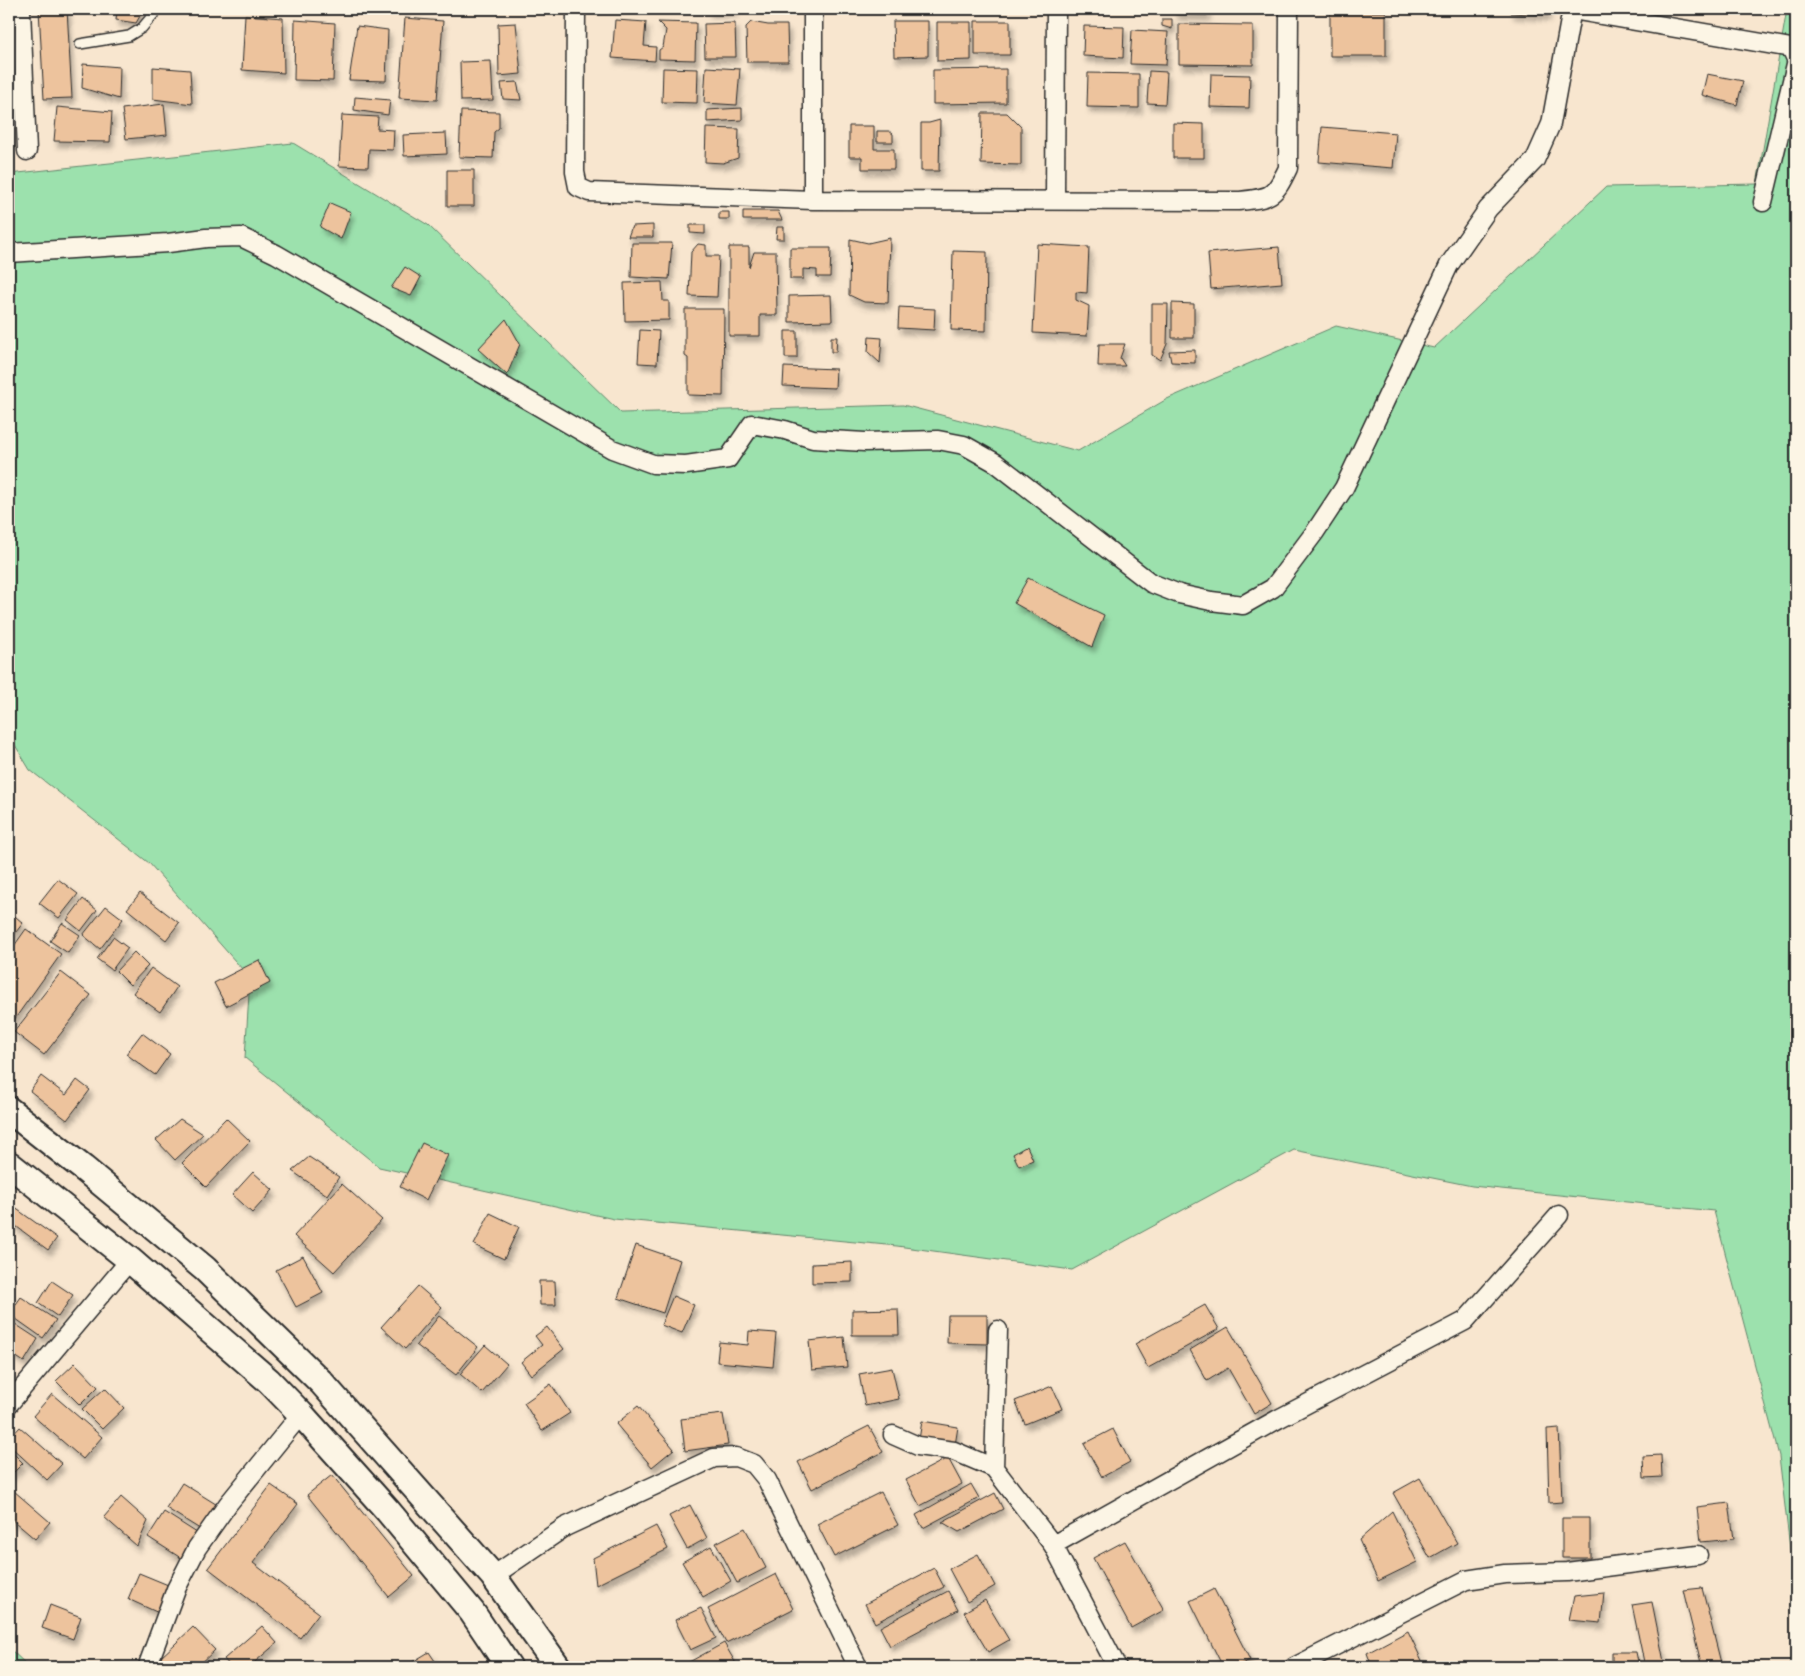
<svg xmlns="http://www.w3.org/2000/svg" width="1805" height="1676" font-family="Pangolin,sans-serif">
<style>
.green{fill:#9ce1ad;stroke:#64866c}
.building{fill:#edc39d;stroke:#2b2b2b;filter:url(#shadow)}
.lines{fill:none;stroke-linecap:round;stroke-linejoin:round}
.lane-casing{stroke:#2b2b2b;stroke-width:12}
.street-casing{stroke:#2b2b2b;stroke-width:21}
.secondary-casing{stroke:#2b2b2b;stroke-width:29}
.lane{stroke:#fcf5e5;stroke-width:9}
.street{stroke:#fcf5e5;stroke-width:18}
.secondary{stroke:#fcf5e5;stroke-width:25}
</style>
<defs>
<filter id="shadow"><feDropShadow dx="3" dy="5.5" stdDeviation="2.5" flood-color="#0004"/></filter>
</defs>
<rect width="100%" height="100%" fill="#f8e6cf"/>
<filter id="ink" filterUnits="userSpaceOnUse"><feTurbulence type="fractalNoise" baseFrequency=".02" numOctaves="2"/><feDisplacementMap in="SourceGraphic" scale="10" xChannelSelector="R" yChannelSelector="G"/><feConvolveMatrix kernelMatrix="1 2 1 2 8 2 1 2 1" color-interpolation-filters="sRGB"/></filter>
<g filter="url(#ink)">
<path class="green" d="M1787,9H1796V1599L1779,1456L1714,1211L1472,1186L1294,1150L1072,1270L897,1246L614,1219L379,1167L245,1058L250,978L149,863L30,770L9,735V174L293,143L428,225L621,413L903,405L1078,451L1167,399L1336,326L1434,348L1606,187L1757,184Z
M9,1648L29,1667H9Z"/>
<path class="building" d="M39,9H67L72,98L44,99Z
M117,9H144L136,23L116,20Z
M708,9H735V11L708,12Z
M1175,9H1207V15L1175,14Z
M1511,9H1547L1548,15L1511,13Z
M1330,12H1386V56H1330Z
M245,15L283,18L284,73L242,70Z
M405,18L443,21L437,100L399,98Z
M1162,19H1172V29L1162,26Z
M295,20L335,23L333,81L294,80Z
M615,20L646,22L644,46L656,47L655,61L612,58Z
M893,21H928V56L894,57Z
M975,21H1010V55H975Z
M658,22L696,23L695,60L659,59V50L663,47L666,30Z
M751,22L768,25H787L788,62H747L746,27Z
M937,22H971V60L937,61Z
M516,23L521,74L499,76L498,24Z
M735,23L736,57H705L704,24Z
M1179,24L1253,25V65L1179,64Z
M357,26L388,30L386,81L349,80Z
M1084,26L1124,27L1123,58L1083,56Z
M1132,30L1168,32L1166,65L1130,64Z
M491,61L493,100L461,101L460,62Z
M83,64L120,67L119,99L82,88Z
M153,67L190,70L192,104L153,99Z
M706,67L740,69L737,105L704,103Z
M663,68L698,69L697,103L662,102Z
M1006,69V103L933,104V70Z
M1149,71L1167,72L1165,104L1147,103Z
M1088,73L1139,74V108L1087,107Z
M1211,74L1250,75L1249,108L1210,107Z
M1707,74L1743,81L1737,105L1702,95Z
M517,82L521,100L503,99L501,83Z
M355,97L390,100L388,115L354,110Z
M164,104L167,135L126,139L122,109Z
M57,107L112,112L110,142L54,141Z
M742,108V120L707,122V110Z
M461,111L499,112V128L494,132L493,158L459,157Z
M982,113H1007L1021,127V165L981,164Z
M342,115L378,117L377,129L394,130L393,150L369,149L368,167L339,166Z
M940,120L939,171H921V123H929Z
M1173,123L1204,124V158H1173Z
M849,126H874V149H894V169H862V157H849Z
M1322,127L1396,133L1393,168L1319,162Z
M706,128L739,129L738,158L723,163L705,162Z
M877,131H889L893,134V142H877Z
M446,133L447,154L404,156L403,135Z
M447,170H474V206H447Z
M330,203L351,212L341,239L320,227Z
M743,211H778L782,220H743Z
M719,212H729V219H719Z
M653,225V237H628L632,226Z
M690,225H705V234L690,233Z
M777,227H784V239H776Z
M890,238L888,303L864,302L849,295L850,239L868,243Z
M632,243H672L669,279L631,277Z
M698,244L706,245V256H719L717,297L689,296L691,252Z
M1037,244L1089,247L1087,293L1076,292V300L1089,306L1087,336L1033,333Z
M729,247H749V267L754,252H776L777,315H760V336H729Z
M1279,247L1282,283L1211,289L1208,253Z
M790,248H831L830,277H817V270L803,269V279H790Z
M953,251L987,252L986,331L951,330Z
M405,267L421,277L411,296L391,288Z
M662,282L663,301H669V320L625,321L624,283Z
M831,295L832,321L789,322V296Z
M1172,303L1194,304V338H1172Z
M1152,304H1168L1167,344L1160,360L1152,355Z
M899,307L935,309L934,330L898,328Z
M685,309H724L723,396L688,395V358L685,356Z
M506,319L520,344L507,375L478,349Z
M640,330L659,331L657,364L638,363Z
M785,331H797V358H785Z
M831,337H837L836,352H831Z
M869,337L882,338L880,363L868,352Z
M1099,344H1125L1120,358L1125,366H1098Z
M1195,350V363L1171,362L1169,351Z
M784,367L836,369L835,388L783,386Z
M1028,578L1104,615L1092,647L1014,603Z
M58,879L78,894L59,918L39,903Z
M140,893L179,923L166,940L127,909Z
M83,899L97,910L81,931L67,920Z
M106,906L123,919L100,949L83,935Z
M9,911L23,923L9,941Z
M62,923L80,935L68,953L50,941Z
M26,929L61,954L9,1027V953Z
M113,937L128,948L112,970L97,959Z
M134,952L148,966L130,985L116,971Z
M259,960L270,983L226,1006L214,983Z
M151,968L177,987L160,1012L133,993Z
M61,972L91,995L44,1055L14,1032Z
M142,1033L170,1054L155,1075L126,1054Z
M41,1076L66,1095L77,1080L90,1090L67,1120L30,1091Z
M226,1118L250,1141L206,1187L182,1163Z
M180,1119L203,1134L175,1160L156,1140Z
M422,1143L448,1155L426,1200L400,1187Z
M1027,1146L1033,1160L1019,1166L1013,1154Z
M309,1157L339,1177L327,1195L292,1171Z
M253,1172L273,1190L252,1213L232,1195Z
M342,1184L382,1220L334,1272L294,1236Z
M11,1205L57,1238L48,1250L9,1221V1208Z
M490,1213L519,1227L504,1259L474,1245Z
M636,1245L680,1260L663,1313L618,1298Z
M303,1256L323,1293L296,1307L276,1270Z
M852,1262V1282L812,1283V1264Z
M52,1281L73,1295L58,1317L38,1303Z
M539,1281H555L556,1305H540Z
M418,1286L442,1307L405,1349L381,1327Z
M673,1296L694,1305L682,1333L661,1325Z
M21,1297L56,1320L43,1338L9,1314Z
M1205,1305L1219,1329L1148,1368L1135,1344Z
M898,1309L899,1335H852V1310Z
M948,1315H987V1344L947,1343Z
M439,1316L478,1347L456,1375L416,1345Z
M9,1320L38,1339L24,1362L9,1352Z
M547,1327L564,1349L531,1375L521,1362L542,1345L535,1336Z
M1228,1327L1272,1403L1254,1414L1228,1368L1207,1381L1190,1350Z
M749,1331L776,1333L773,1367L717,1362L719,1342L748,1345Z
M844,1337L847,1367L812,1370L809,1341Z
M485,1345L507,1364L482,1393L460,1374Z
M75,1363L98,1387L80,1405L56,1381Z
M892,1368L899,1399L865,1406L859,1374Z
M551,1384L570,1413L542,1431L524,1403Z
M1052,1386L1062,1409L1025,1424L1015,1401Z
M105,1388L124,1408L102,1429L82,1409Z
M52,1394L102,1437L83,1459L33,1416Z
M638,1406L674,1449L652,1467L616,1424Z
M723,1414L728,1445L685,1451L681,1419Z
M922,1421L958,1427L954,1451L918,1446Z
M869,1426L883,1452L812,1489L798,1462Z
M20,1427L62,1464L47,1480L9,1445V1439Z
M1559,1428L1562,1502L1549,1503L1547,1429Z
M1113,1429L1130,1462L1102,1477L1084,1444Z
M9,1449L23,1463L9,1477Z
M1661,1455L1662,1477L1644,1478L1643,1456Z
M948,1458L962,1484L920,1506L906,1480Z
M332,1475L414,1576L389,1597L307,1495Z
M1420,1478L1457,1543L1430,1558L1393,1493Z
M182,1483L219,1506L203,1531L166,1508Z
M971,1484L979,1498L923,1528L916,1515Z
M271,1485L298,1504L253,1563L319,1613L300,1638L208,1568Z
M14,1491L50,1522L35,1539L9,1517V1497Z
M881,1492L898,1525L834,1557L817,1524Z
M995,1493L1003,1509L959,1532L942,1522Z
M121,1497L148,1521L137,1546L104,1517Z
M1729,1503L1734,1539L1701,1542L1697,1507Z
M690,1505L707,1538L687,1549L669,1516Z
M1392,1511L1417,1562L1378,1581L1359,1540Z
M164,1512L200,1535L184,1560L148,1537Z
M1562,1518H1590V1558H1562Z
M656,1526L668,1549L596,1585L593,1558Z
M745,1528L766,1568L737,1583L716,1543Z
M1125,1541L1164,1610L1131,1628L1093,1558Z
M711,1546L731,1581L703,1597L682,1562Z
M978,1554L995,1586L967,1602L949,1569Z
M934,1568L944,1587L875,1623L865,1604Z
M139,1573L173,1587L161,1614L128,1599Z
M776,1574L793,1609L726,1643L708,1609Z
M1702,1588L1722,1667H1702L1683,1590Z
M1214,1589L1250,1660L1235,1667H1223L1190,1601Z
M948,1591L958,1610L890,1646L880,1627Z
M1604,1593L1601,1623L1569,1620L1574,1596Z
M985,1600L1009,1640L988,1652L964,1612Z
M1652,1602L1665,1667H1645L1632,1605Z
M50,1605L81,1617L73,1639L42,1628Z
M701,1608L716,1638L690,1650L675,1620Z
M262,1626L277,1643L249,1667H231L224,1659Z
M193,1627L215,1650L197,1667H167L159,1659Z
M1408,1631L1425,1667H1372L1367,1653Z
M724,1643L738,1667H680Z
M429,1652L439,1667H404Z
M1612,1652H1636L1639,1667H1612Z
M111,1662L146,1667H111Z"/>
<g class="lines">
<defs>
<path id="lane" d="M80,44L129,36L142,28L158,9"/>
<path id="street" d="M21,9L27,151
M576,9L575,172L578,187L589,192L813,200L1239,201C1270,198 1274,198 1288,168L1289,9
M813,9V200
M1572,10L1791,48L1796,59
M1055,200L1056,9
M1763,202L1796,64
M9,253L168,243L206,238L241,237L276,254L612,449L653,464L686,465L728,459L752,424L785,430L813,439L865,442L938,440L964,445L996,463L1151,583L1179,594L1211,601L1243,605L1273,588L1315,532L1344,488L1449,265L1488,209L1535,160L1551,124L1572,9
M9,1404L130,1260
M893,1435L918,1446L954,1451L994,1468L1053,1545L1117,1667
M994,1468L998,1330
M1053,1545L1278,1419L1465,1321L1559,1215
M493,1576L565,1527L714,1458L736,1457L754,1464L767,1480L858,1667
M149,1662L176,1589L197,1548L228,1504L301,1414
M1294,1667L1466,1580L1505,1574L1567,1572L1698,1555"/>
<path id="secondary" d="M9,1110L83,1168L205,1269L321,1382L493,1576L558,1667
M9,1164L130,1260L269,1381L301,1414L388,1511L472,1612L509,1667"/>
</defs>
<use href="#lane" class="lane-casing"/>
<use href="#street" class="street-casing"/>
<use href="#secondary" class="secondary-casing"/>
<use href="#lane" class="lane"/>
<use href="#street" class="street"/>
<use href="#secondary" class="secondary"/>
</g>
</g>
<rect width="1805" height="1676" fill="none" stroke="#fcf5e5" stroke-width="30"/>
<rect x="15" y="15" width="1775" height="1646" fill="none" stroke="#2b2b2b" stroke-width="2" filter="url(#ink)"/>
</svg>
